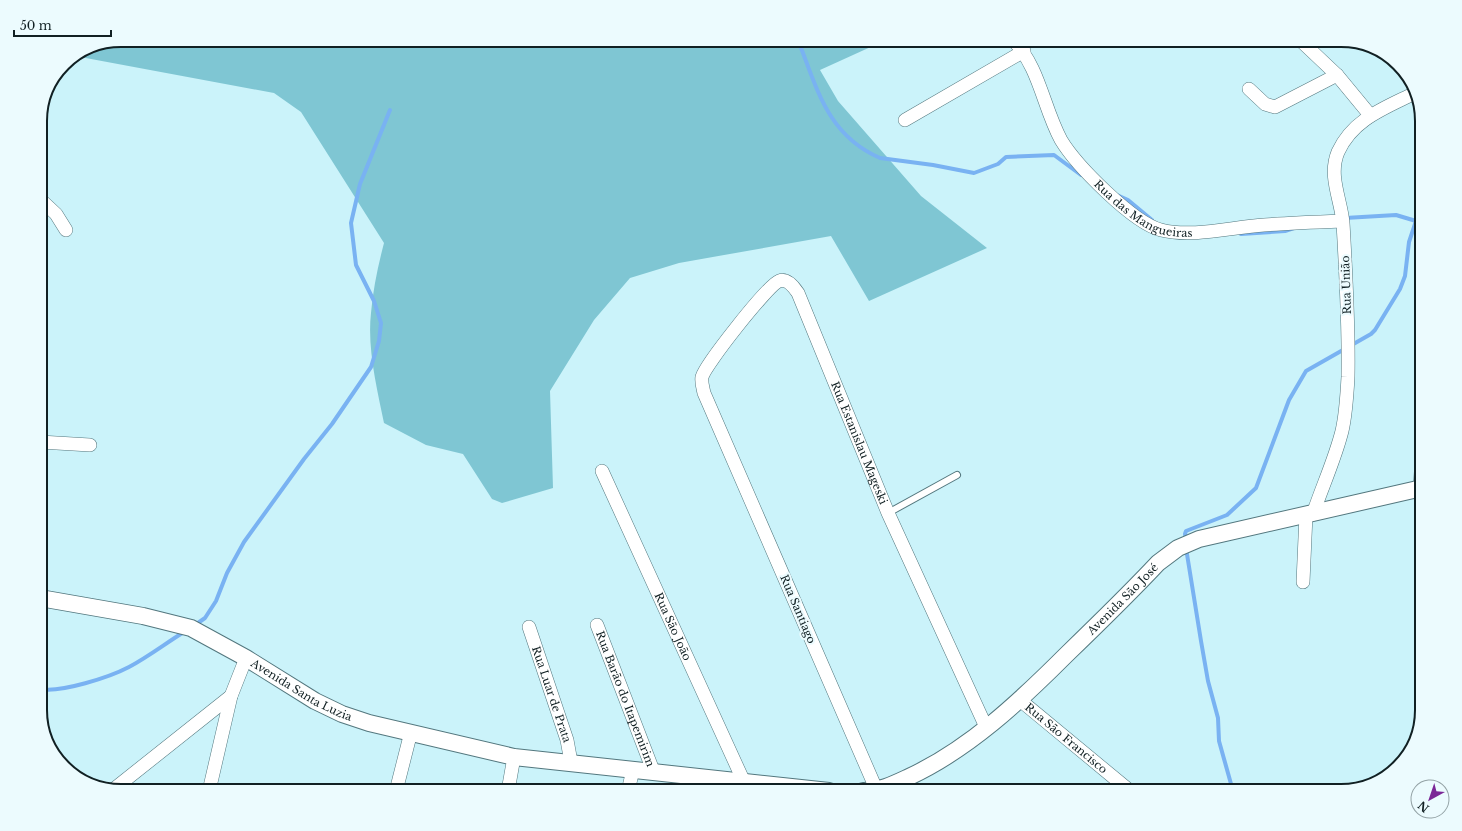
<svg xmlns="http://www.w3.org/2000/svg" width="1462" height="831" font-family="'Libre Baskerville',serif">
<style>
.green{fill:#7fc6d3}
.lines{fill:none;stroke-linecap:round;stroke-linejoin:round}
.stream{stroke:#79b2f2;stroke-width:4}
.service-casing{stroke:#53777e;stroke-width:8}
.minor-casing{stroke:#53777e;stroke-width:14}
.tertiary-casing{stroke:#53777e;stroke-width:18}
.service{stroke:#fff;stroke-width:6}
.minor{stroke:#fff;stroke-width:13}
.tertiary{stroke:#fff;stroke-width:16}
.labels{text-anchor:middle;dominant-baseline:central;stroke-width:4;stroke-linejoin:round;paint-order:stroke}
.street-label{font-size:11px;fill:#112023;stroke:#ecfbfe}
.rim{fill:none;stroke:#112023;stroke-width:2}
</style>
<rect width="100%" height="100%" fill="#cbf3fa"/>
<path class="green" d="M121,40H886L820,70L838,101L921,196L987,248L869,301L831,236L679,263L630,278L594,320L550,391L553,488L502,503L492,499L463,454L426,445L384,423C377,389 367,348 371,313C373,289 378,266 384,243L301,112L274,93L75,56L90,46Z"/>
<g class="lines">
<path class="stream" d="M798,40C817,88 827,135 880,158L933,165L974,173L998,164L1006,157L1054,155L1081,175
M1117,195L1128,200L1152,220
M1345,218L1396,215L1416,221
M1241,234L1285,231L1294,228
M1186,541L1185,534L1186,531L1227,515L1256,488L1289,400L1306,371L1371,334L1375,330L1400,289L1405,276L1409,242L1416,221V178L1422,171
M1186,548L1201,641L1208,681L1218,718L1219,741L1233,791
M195,625L205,618L216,601L227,573L244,542L304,459L332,424L371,367L379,341L381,323L374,301L356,265L351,223L360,184L390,110
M40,689C61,693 110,677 129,667C148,657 166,643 184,632"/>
<defs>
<path id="service" d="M888,513L957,475"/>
<g id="minor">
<path id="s1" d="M1013,40C1040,68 1043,107 1061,140C1076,165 1133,223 1161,230C1192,238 1232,227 1264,225C1290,223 1316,222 1342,221"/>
<path d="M1300,40L1337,75L1370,115"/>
<path d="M1249,89L1265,104L1275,107L1337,75"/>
<path d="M905,120L1024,51"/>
<path d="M40,199L56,214L66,230"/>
<path d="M40,442L90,445"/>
<path id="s2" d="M602,471L744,782"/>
<path d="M1420,488L1422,456"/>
<path d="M1313,514C1322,487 1335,459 1342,431C1346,414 1347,395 1348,377C1349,326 1346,274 1343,223C1341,199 1328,176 1338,152C1353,119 1385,108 1415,93"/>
<path d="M1303,582L1306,515"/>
<path id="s3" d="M597,625L654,773"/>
<path id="s4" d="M529,627L567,740L571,762"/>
<path id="s5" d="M1020,700L1130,791"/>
<path d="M114,789L231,696"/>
<path d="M209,791L231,696L246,658"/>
<path d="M396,791L411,732"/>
<path d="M508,791L514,757"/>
<path d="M628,791L633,770"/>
<path id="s6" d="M877,791L704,393C703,388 701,382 702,377C705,365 768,285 779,281C787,278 794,287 798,293L888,513L986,727"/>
</g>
<g id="tertiary">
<path id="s7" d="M40,598L143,616L191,628L246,658L315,701L342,714L369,723L514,757L829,791"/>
<path id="s8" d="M863,791C880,791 894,784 909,777C969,749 1019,702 1066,655C1097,625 1128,595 1158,563L1178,548L1199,539L1422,488"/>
</g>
</defs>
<use href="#service" class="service-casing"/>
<use href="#minor" class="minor-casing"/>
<use href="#tertiary" class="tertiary-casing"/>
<use href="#service" class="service"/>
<use href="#minor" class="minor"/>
<use href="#tertiary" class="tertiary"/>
</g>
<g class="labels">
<g class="street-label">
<text stroke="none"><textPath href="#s1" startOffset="223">Rua das Mangueiras</textPath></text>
<text transform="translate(1346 285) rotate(-92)">Rua União</text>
<text stroke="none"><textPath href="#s6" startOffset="760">Rua Estanislau Mageski</textPath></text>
<text stroke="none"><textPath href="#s8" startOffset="328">Avenida São José</textPath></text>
<text transform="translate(798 609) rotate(67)">Rua Santiago</text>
<text stroke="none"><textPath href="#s2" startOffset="171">Rua São João</textPath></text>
<text stroke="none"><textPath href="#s7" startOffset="281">Avenida Santa Luzia</textPath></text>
<text stroke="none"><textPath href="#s4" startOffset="71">Rua Luar de Prata</textPath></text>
<text stroke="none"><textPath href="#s3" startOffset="79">Rua Barão do Itapemirim</textPath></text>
<text stroke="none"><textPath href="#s5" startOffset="60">Rua São Francisco</textPath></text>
</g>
</g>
<path d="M0 0H1462V831H0ZM121 47H1341A74 74 0 0 1 1415 121V710A74 74 0 0 1 1341 784H121A74 74 0 0 1 47 710V121A74 74 0 0 1 121 47Z" fill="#ecfbfe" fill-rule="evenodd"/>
<path class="rim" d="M121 47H1341A74 74 0 0 1 1415 121V710A74 74 0 0 1 1341 784H121A74 74 0 0 1 47 710V121A74 74 0 0 1 121 47Z"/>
<g transform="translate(1430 799) rotate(220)"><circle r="19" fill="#ecfbfe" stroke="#94a3a6"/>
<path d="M0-3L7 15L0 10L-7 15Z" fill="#7b2797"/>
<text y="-6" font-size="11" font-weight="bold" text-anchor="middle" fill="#112023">N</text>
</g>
<path d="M14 30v6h97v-6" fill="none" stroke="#112023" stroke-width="2"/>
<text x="20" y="30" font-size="12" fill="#112023" stroke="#ecfbfe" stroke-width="3" paint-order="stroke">50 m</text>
</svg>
